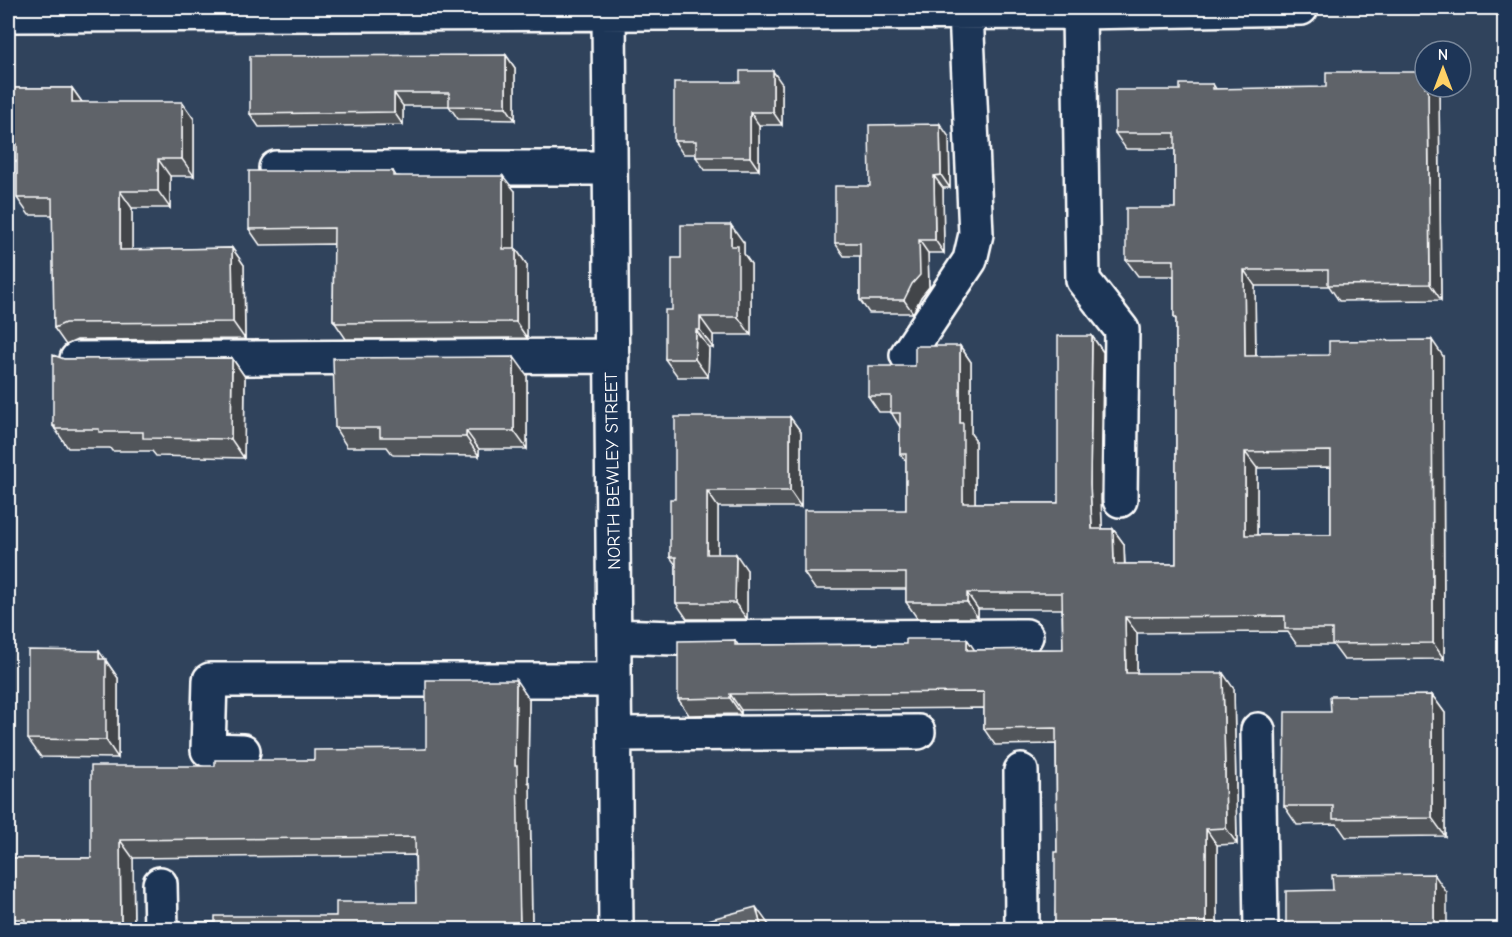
<svg xmlns="http://www.w3.org/2000/svg" width="1512" height="937" font-family="'Comic Neue',sans-serif">
<style>
.lines{fill:none;stroke-linecap:round;stroke-linejoin:round}
.minor-casing{stroke:#fff;stroke-width:38}
.minor{stroke:#1d3557;stroke-width:33}
.wall{fill:#51555a;stroke:#fff;stroke-width:1.5;fill-rule:evenodd}
.shaded-wall{fill:#42454a;stroke:#fff;stroke-width:1.5}
.building{fill:#5e6369;stroke:#fff;stroke-width:1.5;fill-rule:evenodd}
.labels{text-anchor:middle;dominant-baseline:central;stroke-width:6;stroke-linejoin:round;paint-order:stroke}
.street-label{font-size:18px;fill:#fff;stroke:#1d3557}
</style>
<rect width="100%" height="100%" fill="#30435c"/>
<filter id="ink" filterUnits="userSpaceOnUse"><feTurbulence type="fractalNoise" baseFrequency=".0167" numOctaves="2"/><feDisplacementMap in="SourceGraphic" scale="12" xChannelSelector="R" yChannelSelector="G"/><feConvolveMatrix kernelMatrix="1 2 1 2 8 2 1 2 1" color-interpolation-filters="sRGB"/></filter>
<g filter="url(#ink)">
<g class="lines">
<defs>
<path id="minor" d="M1079,12L1083,280L1122,330L1120,500
M609,13L616,930
M8,15L1079,12L1301,8
M276,168H610
M907,355L970,260L976,234L966,12
M77,359L612,356
M614,636L675,638L1026,636
M1258,730L1261,930
M615,734L918,732
M243,751L208,750L210,680H614
M1021,771L1022,930
M160,884L161,930"/>
</defs>
<use href="#minor" class="minor-casing"/>
<use href="#minor" class="minor"/>
</g>
<path class="wall" d="M506,55L515,68V120L458,119L449,106H403V125L259,127L250,114Z
M782,84V125H759V170H705L696,157V154H683L674,141Z
M1213,84L1216,89L1439,88L1441,300L1339,301L1329,286H1255L1256,356H1443L1444,659L1344,660L1333,645H1297L1288,632L1137,633V673L1234,689L1237,844L1217,845V930L1055,926L1057,852L1056,744L995,745L984,729V708L741,710V714L689,715L678,699L735,640L738,645L906,644L967,639L974,650L1063,649L1062,609H978V618H917L906,602V589H815L804,573L906,510V461L900,454V427L891,412H879L868,396L915,366L960,346L971,362V434L975,439V503H1058L1092,336L1103,352L1101,500L1102,529H1113L1124,544L1125,564H1176V320L1174,317V276H1138L1126,260L1175,208V149H1126L1115,133L1180,90ZM1331,467V535H1257V468Z
M8,88H72L82,102L194,119V176H170V208H132V250L232,248L244,265L245,339L77,340L66,345L54,328L53,215H29L17,198V161H8Z
M949,137L950,188H943L944,253H928L929,287L921,297L913,313H869L860,300V256H844L835,243Z
M393,171L396,176L515,191V249H516L527,265V338L346,339L333,320L334,244L260,245L249,229Z
M744,243V254L751,264V335H713V348H709L708,377H678L665,359L672,310Z
M232,358L245,377L244,458L156,456L152,451H112L110,448H68L53,426L64,359Z
M527,375V449H479V456L393,455L387,447H347L335,428Z
M790,417L801,432V507H718V554L747,570V619H687L676,603V565L670,557L675,499Z
M105,659L118,678V758L41,757L28,739Z
M1432,695L1445,713V836L1346,837L1337,824L1297,825L1284,806L1331,712Z
M529,699L528,782L530,784L532,930H197L215,922L336,916L416,902L415,855L133,858L134,930H8V853L11,858H91L215,766L314,760L426,749Z"/>
<path class="shaded-wall" d="M506,55L515,68V120L506,107Z
M773,71L782,84V125L773,112Z
M1428,87H1438L1439,88L1441,300L1430,284Z
M72,88L84,105L72,102Z
M394,93L403,106V125L394,112Z
M182,102L194,119V176L182,159Z
M750,112L759,125V170L750,157Z
M940,124L949,137L950,188L941,175Z
M158,159L170,176V208L158,191Z
M503,176L515,191V265L503,249Z
M934,176L943,188L944,253L935,240Z
M120,191L132,208V267L120,250Z
M731,225L744,243V254L751,264V335L738,317L731,246Z
M919,240L928,253L929,287L921,297L913,313L904,300Z
M232,248L244,265L245,339L233,322Z
M516,249L527,265V338L516,322Z
M1244,270L1255,286L1256,372L1245,356Z
M700,317L713,335V348L700,330Z
M696,330L709,348L708,377L695,359Z
M1092,336L1103,352L1101,500L1103,545L1092,529L1090,484Z
M1432,340L1443,356L1444,659L1433,643Z
M960,346L971,362V434L975,439V519L963,503L960,423Z
M514,357L527,375V449L514,431Z
M232,358L245,377L244,458L231,439Z
M790,417L801,432V507L790,491Z
M466,431L479,449V456L466,437Z
M1245,452L1257,468V551L1245,535Z
M707,491L718,507V570L707,554Z
M1113,529L1124,544L1125,580L1114,564Z
M736,554L747,570V619L735,603Z
M967,593L978,609V618L967,602Z
M1125,617L1137,633V689L1126,673Z
M967,639L978,655L967,650Z
M99,651L118,678V758L106,740Z
M1223,673L1234,689L1237,844L1226,828Z
M516,680L529,699L528,782L530,784L532,930H520L515,766Z
M730,694L741,710V714L730,698Z
M1432,695L1445,713V836L1432,818Z
M1206,829L1217,845V930H1206Z
M120,840L133,858L134,930H121Z
M1434,874L1447,893V930H1434Z
M756,907L769,925L770,930H762Z"/>
<path class="building" d="M506,55V107L449,106V93H394V112L250,114V56Z
M740,71H773V112H750V157H696V141H674V82H740Z
M1326,72H1425V87H1428L1430,284L1328,285V270H1244L1245,356L1329,355V341L1432,340L1433,643L1332,644V629H1285V616L1125,617L1126,673H1223L1226,828L1206,829V930H1021L1024,926H1055V852H1057L1056,728L984,729V692L730,694V698L678,699V641L735,640V645L906,644V639H967V650L1063,649L1062,593H967V602H906V573H804V510H906V454H900V413H891V396H868V366H915V346H960V423H963V503H1058V336H1092L1090,484L1092,529H1113L1114,564H1176V317H1174V260H1126V208H1175V133H1115V90H1180V84H1213V89L1326,87ZM1331,451V535H1245V452Z
M8,88H72V102H182V159H158V191H120V250L232,248L233,322L65,323L54,328L52,198H17V144H8Z
M940,124L941,175L934,176L935,240H919L920,275L912,284L904,300H860V243H835V186H870L869,125Z
M249,171H393V176H503V249H516V322L335,323V320H333L334,228L249,229Z
M681,225H731V246H738V317H700V330H696L695,359H665V310H672V258H681Z
M53,355L64,359L232,358L231,439L143,438V432H99V429H55V426H53Z
M514,357V431H466V437H380V428H335L333,358Z
M675,417H790V491H707V554H736L735,603H676V557H670V499H675Z
M28,650L99,651V659H106V740L28,739Z
M426,680H516L515,766H517L520,930H197V922H215V916H336V902H416L415,837L120,840L121,930H25V919H8V858H91V766H215V760H314V750L426,749Z
M1432,695V818L1333,819V806H1284L1285,712H1331L1330,696Z
M1434,874V930H1286V891L1333,890L1332,875Z
M756,907L762,930H679L678,928Z
M904,924L975,925V927H998L1001,930H903Z"/>
</g>
<g class="labels">
<g class="street-label">
<text transform="translate(613 471) rotate(-91)">NORTH BEWLEY STREET</text>
</g>
</g>
<rect width="1512" height="937" fill="none" stroke="#1d3557" stroke-width="30"/>
<rect x="15" y="15" width="1482" height="907" fill="none" stroke="#fff" stroke-width="2" filter="url(#ink)"/>
<g transform="translate(1443 69)"><circle r="28" fill="#1d3557" stroke="#77869a" stroke-width="1.5"/>
<path d="M0-4.5L10 22L0 15L-10 22Z" fill="#ffd166"/>
<text y="-9" font-size="16" font-weight="bold" text-anchor="middle" fill="#ffffff">N</text>
</g>
</svg>
